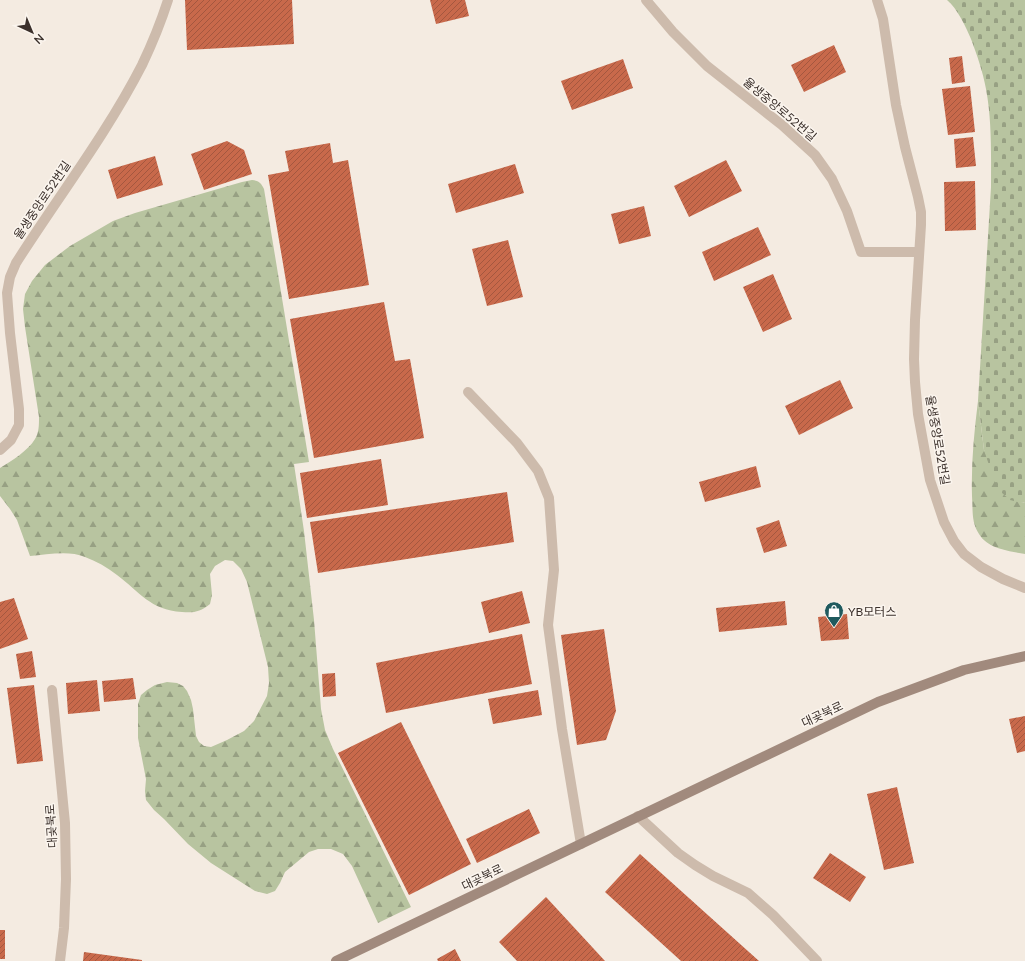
<svg xmlns="http://www.w3.org/2000/svg" width="1025" height="961" font-family="Lato,'Noto Sans KR',sans-serif">
<style>
.forest{fill:url(#forest-firs)}
.cemetery{fill:url(#cemetery-stones)}
.building{fill:url(#building-hatch)}
.lines{fill:none;stroke-linecap:round;stroke-linejoin:round}
.lane{stroke:#cdbbac;stroke-width:10}
.street{stroke:#cdbbac;stroke-width:10}
.secondary{stroke:#a18a7d;stroke-width:10}
.labels{text-anchor:middle;dominant-baseline:central;stroke-width:3;stroke-linejoin:round;paint-order:stroke}
.street-label{font-size:12px;fill:#3b302b;stroke:#fbf5ee}
.poi-label{font-size:12px;fill:#3b302b;stroke:#fbf5ee;text-anchor:start}
</style>
<defs>
<pattern id="forest-firs" width="22" height="20" patternUnits="userSpaceOnUse"><rect width="22" height="20" fill="#b8c4a0"/><path d="M5 1l3.5 6h-7zM16 11l3.5 6h-7z" fill="#97a083"/></pattern>
<pattern id="cemetery-stones" width="16" height="16" patternUnits="userSpaceOnUse"><rect width="16" height="16" fill="#b8c4a0"/><path d="M2 7V4a2 2 0 0 1 4 0v3zM10 15v-3a2 2 0 0 1 4 0v3z" fill="#97a083"/></pattern>
<pattern id="building-hatch" width="6" height="6" patternUnits="userSpaceOnUse"><rect width="6" height="6" fill="#c8694b"/><path d="M-1 1l2-2M0 6l6-6M5 7l2-2" fill="none" stroke="#a4573f"/></pattern>
</defs>
<rect width="100%" height="100%" fill="#f4ebe1"/>
<path class="forest" d="M252,180C259,181 261,183 264,189L309,462L294,464L304,531L314,620L321,709L325,730L333,749L411,907L378,923L352,866L343,854L331,849H318L309,852L285,872L280,883L275,891L267,894L255,891L211,863L188,844L164,819L154,810L146,800L145,791L146,779L138,738V704L141,695L147,690L155,685L167,682L177,683L183,686L187,691L191,700L193,709L196,736L199,742L204,746L211,747L227,740L244,731L254,721L267,696L269,683L268,667L247,582L241,569L233,561L225,560L215,566L210,574L212,595L210,604C200,612 194,613 182,612C150,610 140,592 117,575C107,567 96,561 85,557C68,550 47,555 30,556L17,520L10,509L0,496V468C11,461 28,451 35,439C39,433 39,425 39,417L25,327L23,309L25,294L32,281L45,265L70,246L113,221L135,213L242,182Z
M978,401L984,450L1022,503L1025,502V554C1009,551 988,549 979,534C971,522 973,509 972,496C971,464 974,433 978,401Z"/>
<path class="cemetery" d="M947,0H1025V502L1022,503L1010,500L1001,492L994,480L984,450L978,401L991,187C991,154 992,121 986,89C983,72 977,55 971,39C966,27 957,8 947,0Z"/>
<path class="building" d="M185,0H292L294,44L187,50Z
M430,0H465L469,16L436,24Z
M834,45L846,72L804,92L791,65Z
M962,56L965,82L952,84L949,58Z
M623,59L633,88L572,110L561,81Z
M970,86L975,132L948,135L942,89Z
M973,137L976,166L956,168L954,139Z
M227,141L244,150L252,174L204,190L191,154Z
M330,143L333,163L348,160L369,285L289,299L268,175L289,171L285,151Z
M155,156L163,185L117,199L108,170Z
M726,160L742,191L689,217L674,186Z
M515,164L524,193L456,213L448,184Z
M975,181L976,230L945,231L944,182Z
M644,206L651,236L619,244L611,214Z
M758,227L771,255L714,281L702,252Z
M508,240L523,297L487,306L472,249Z
M773,274L792,319L763,332L743,287Z
M384,302L395,361L410,359L424,438L314,458L290,319Z
M840,380L853,408L799,435L785,406Z
M381,459L388,505L307,518L300,473Z
M756,466L761,487L705,502L699,482Z
M507,492L514,542L318,573L310,522Z
M779,520L787,546L764,553L756,528Z
M522,591L530,623L489,633L481,602Z
M14,598L28,639L0,649V602Z
M785,601L787,625L719,632L716,608Z
M847,614L849,639L821,641L818,617Z
M604,629L616,711L606,740L577,745L561,635Z
M522,634L532,684L386,713L376,663Z
M32,651L36,677L20,679L16,654Z
M335,673L336,696L323,697L322,674Z
M133,678L136,699L104,702L102,681Z
M97,680L100,711L68,714L66,683Z
M34,685L43,761L17,764L7,688Z
M538,690L542,715L493,724L488,699Z
M1025,716V751L1017,753L1009,719Z
M401,722L471,864L409,895L338,753Z
M897,787L914,863L884,870L867,794Z
M529,809L540,833L477,863L466,839Z
M830,853L866,877L850,902L813,878Z
M640,854L759,961H681L605,892Z
M546,897L605,961H517L499,942Z
M0,930H5V959H0Z
M455,949L461,961H438L437,959Z
M84,952L142,960V961H83Z"/>
<g class="lines">
<path class="lane" d="M468,392L517,443L538,471L549,498L554,570L548,625L562,729L581,844
M0,450L11,440L19,425V409L10,333L7,293L10,277L16,263C58,197 106,135 142,65C152,44 161,22 168,0
M52,690L65,823L66,879L64,928L60,961
M638,816L678,853L695,865L713,876L748,893L773,915L817,961"/>
<path class="street" d="M646,0L673,32L707,66L782,125L815,155L832,179L847,211L861,252H919
M877,0L883,19L896,105L905,147L918,197L921,212V225L915,320L914,359L915,382L918,414L930,480L944,522L954,541L964,554L981,567L1003,579L1025,588"/>
<path class="secondary" d="M336,961L878,702L964,670L1025,656"/>
</g>
<defs>
<symbol id="shop-pin" viewBox="-11 -11 22 30"><path d="M0 17L-7.5 6A9.5 9.5 0 1 1 7.5 6Z" fill="#1f5a5e" stroke="#fbf5ee"/><path d="M-5-2.5h2.3a2.7 3.5 0 0 1 5.4 0H5L5.5 6h-11ZM-1.5-2.5h3a1.5 2.3 0 0 0-3 0Z" fill="#fff"/></symbol>
</defs>
<g fill-rule="evenodd">
<use href="#shop-pin" x="823" y="600" width="22" height="30"/>
</g>
<g class="labels">
<g class="street-label">
<text transform="translate(780 109) rotate(40)">율생중앙로52번길</text>
<text transform="translate(42 200) rotate(-56)">율생중앙로52번길</text>
<text transform="translate(938 440) rotate(80)">율생중앙로52번길</text>
<text transform="translate(822 714) rotate(-25)">대곶북로</text>
<text transform="translate(51 826) rotate(-94)">대곶북로</text>
<text transform="translate(482 877) rotate(-26)">대곶북로</text>
</g>
<g class="poi-label">
<text x="848" y="611">YB모터스</text>
</g>
</g>
<g transform="translate(32 32) rotate(136)" stroke="#fbf5ee" stroke-width="3" paint-order="stroke">
<path d="M0-3L7 15L0 10L-7 15Z" fill="#3b302b"/>
<text y="-6" font-size="11" font-weight="bold" text-anchor="middle" fill="#3b302b">N</text>
</g>
</svg>
